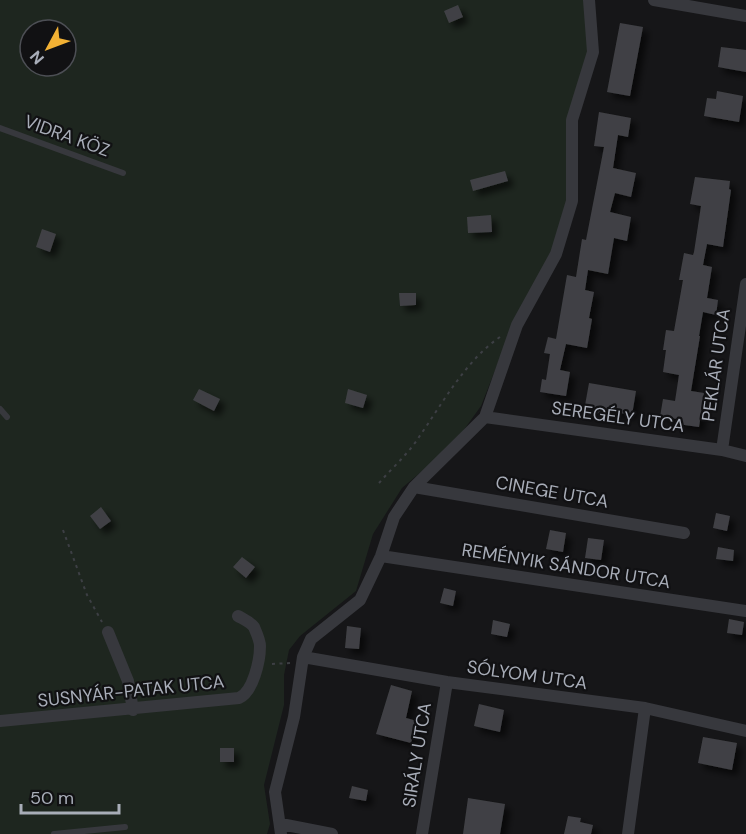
<svg xmlns="http://www.w3.org/2000/svg" width="746" height="834" font-family="'DM Sans',sans-serif">
<style>
.green{fill:#1e261f;fill-rule:evenodd}
.building{fill:#404145;filter:url(#shadow)}
.lines{fill:none;stroke-linecap:round;stroke-linejoin:round}
.path{stroke:#3d3f44;stroke-width:2;stroke-dasharray:3 4.5;stroke-linecap:butt}
.service{stroke:#37383d;stroke-width:6}
.minor{stroke:#37383d;stroke-width:12}
.labels{text-anchor:middle;dominant-baseline:central;stroke-width:4.5;stroke-linejoin:round;paint-order:stroke}
.street-label{font-size:18px;fill:#a8adb8;stroke:#111113}
</style>
<defs>
<filter id="shadow"><feDropShadow dx="5.5" dy="5.5" stdDeviation="3" flood-color="#0009"/></filter>
</defs>
<rect width="100%" height="100%" fill="#161618"/>
<path class="green" d="M0,0H589L593,52L572,120V201L556,254L507,340L481,406L453,445L402,488L373,534L356,591L300,636L289,650L284,675V705L264,785L270,824L267,834H0ZM30,30H66V66H30Z"/>
<path class="building" d="M458,5L463,17L449,23L444,11Z
M620,23L643,27L630,96L607,92Z
M721,47L746,50V72L718,67Z
M717,91L743,96L739,122L704,116L707,98L716,99Z
M599,112L631,118L628,137L618,135L613,168L636,173L631,197L615,193L610,212L631,217L627,241L614,238L608,274L588,270L585,290L594,292L589,318L592,319L587,348L566,344L560,370L570,372L566,396L540,392L542,379L546,380L550,354L544,353L548,337L556,339L567,275L576,277L582,239L586,240L604,147L594,146Z
M505,171L508,181L473,191L470,180Z
M695,177L730,181L729,189L731,190L723,247L707,244L703,265L712,267L707,298L718,300L716,315L703,312L699,336H700L691,391L704,393L699,427L677,424L678,419L660,417L663,399L675,401L679,375L663,372L666,350H663L666,330L674,331L683,280H679L684,253L693,255L694,252L701,206L690,204Z
M491,215L492,232L468,233L467,217Z
M42,229L56,234L50,252L36,247Z
M399,293H416V305L400,306Z
M589,383L636,391L632,415L603,410L602,414L584,411Z
M199,389L220,399L214,411L193,400Z
M348,389L367,395L363,408L345,403Z
M101,507L111,521L100,529L90,516Z
M716,513L730,516L727,531L713,528Z
M550,530L566,533L563,552L546,549Z
M588,538L604,540L601,560L585,558Z
M718,547L734,550L733,561L716,559Z
M242,557L255,567L246,578L233,567Z
M444,588L456,591L453,606L440,603Z
M729,619L744,622L742,635L727,633Z
M493,620L510,624L507,637L491,634Z
M347,626L361,628L359,649L345,648Z
M391,685L412,691L406,718L417,721L411,743L376,734Z
M479,704L504,710L500,732L474,726Z
M703,737L737,743L732,770L698,763Z
M220,748H234V762H220Z
M352,786L368,790L366,801L349,798Z
M468,798L505,804L500,834H463Z
M568,816L581,818L580,822L593,825L591,834H564Z"/>
<g class="lines">
<path class="path" d="M379,483C392,468 408,454 419,437C442,404 466,360 500,337
M63,530L87,595L102,622
M272,664L290,663"/>
<path class="service" d="M0,128L123,173
M0,409L7,417
M54,834L125,827"/>
<path class="minor" d="M654,0L746,16
M485,417L722,450L746,456
M722,450L746,284
M414,487L684,533
M381,556L746,611
M108,632L128,681L133,710
M303,657L447,682L645,708L746,731
M0,721L239,698C253,692 260,661 260,646C260,640 256,632 254,627C250,622 243,619 238,616
M281,824L332,834
M281,834L275,792L294,717L303,657L311,639L360,600L381,556L394,517L414,487L485,417L517,325L556,254L572,201V120L593,52L589,0
M422,834L447,682
M628,834L645,708"/>
</g>
<g class="labels">
<g class="street-label">
<text transform="translate(67 136) rotate(20)">VIDRA KÖZ</text>
<text transform="translate(716 365) rotate(-82)">PEKLÁR UTCA</text>
<text transform="translate(618 417) rotate(8)">SEREGÉLY UTCA</text>
<text transform="translate(552 492) rotate(10)">CINEGE UTCA</text>
<text transform="translate(566 566) rotate(9)">REMÉNYIK SÁNDOR UTCA</text>
<text transform="translate(527 675) rotate(8)">SÓLYOM UTCA</text>
<text transform="translate(131 691) rotate(-6)">SUSNYÁR-PATAK UTCA</text>
<text transform="translate(417 755) rotate(-81)">SIRÁLY UTCA</text>
</g>
</g>
<g transform="translate(48 48) rotate(229)"><circle r="28" fill="#111113" stroke="#4d4f55" stroke-width="1.5"/>
<path d="M0-4.5L10 22L0 15L-10 22Z" fill="#f2b134"/>
<text y="-9" font-size="16" font-weight="bold" text-anchor="middle" fill="#a8adb8">N</text>
</g>
<path d="M21 804v9h98v-9" fill="none" stroke="#a8adb8" stroke-width="3"/>
<text x="30" y="804" font-size="18" fill="#a8adb8" stroke="#111113" stroke-width="4.5" paint-order="stroke">50 m</text>
</svg>
